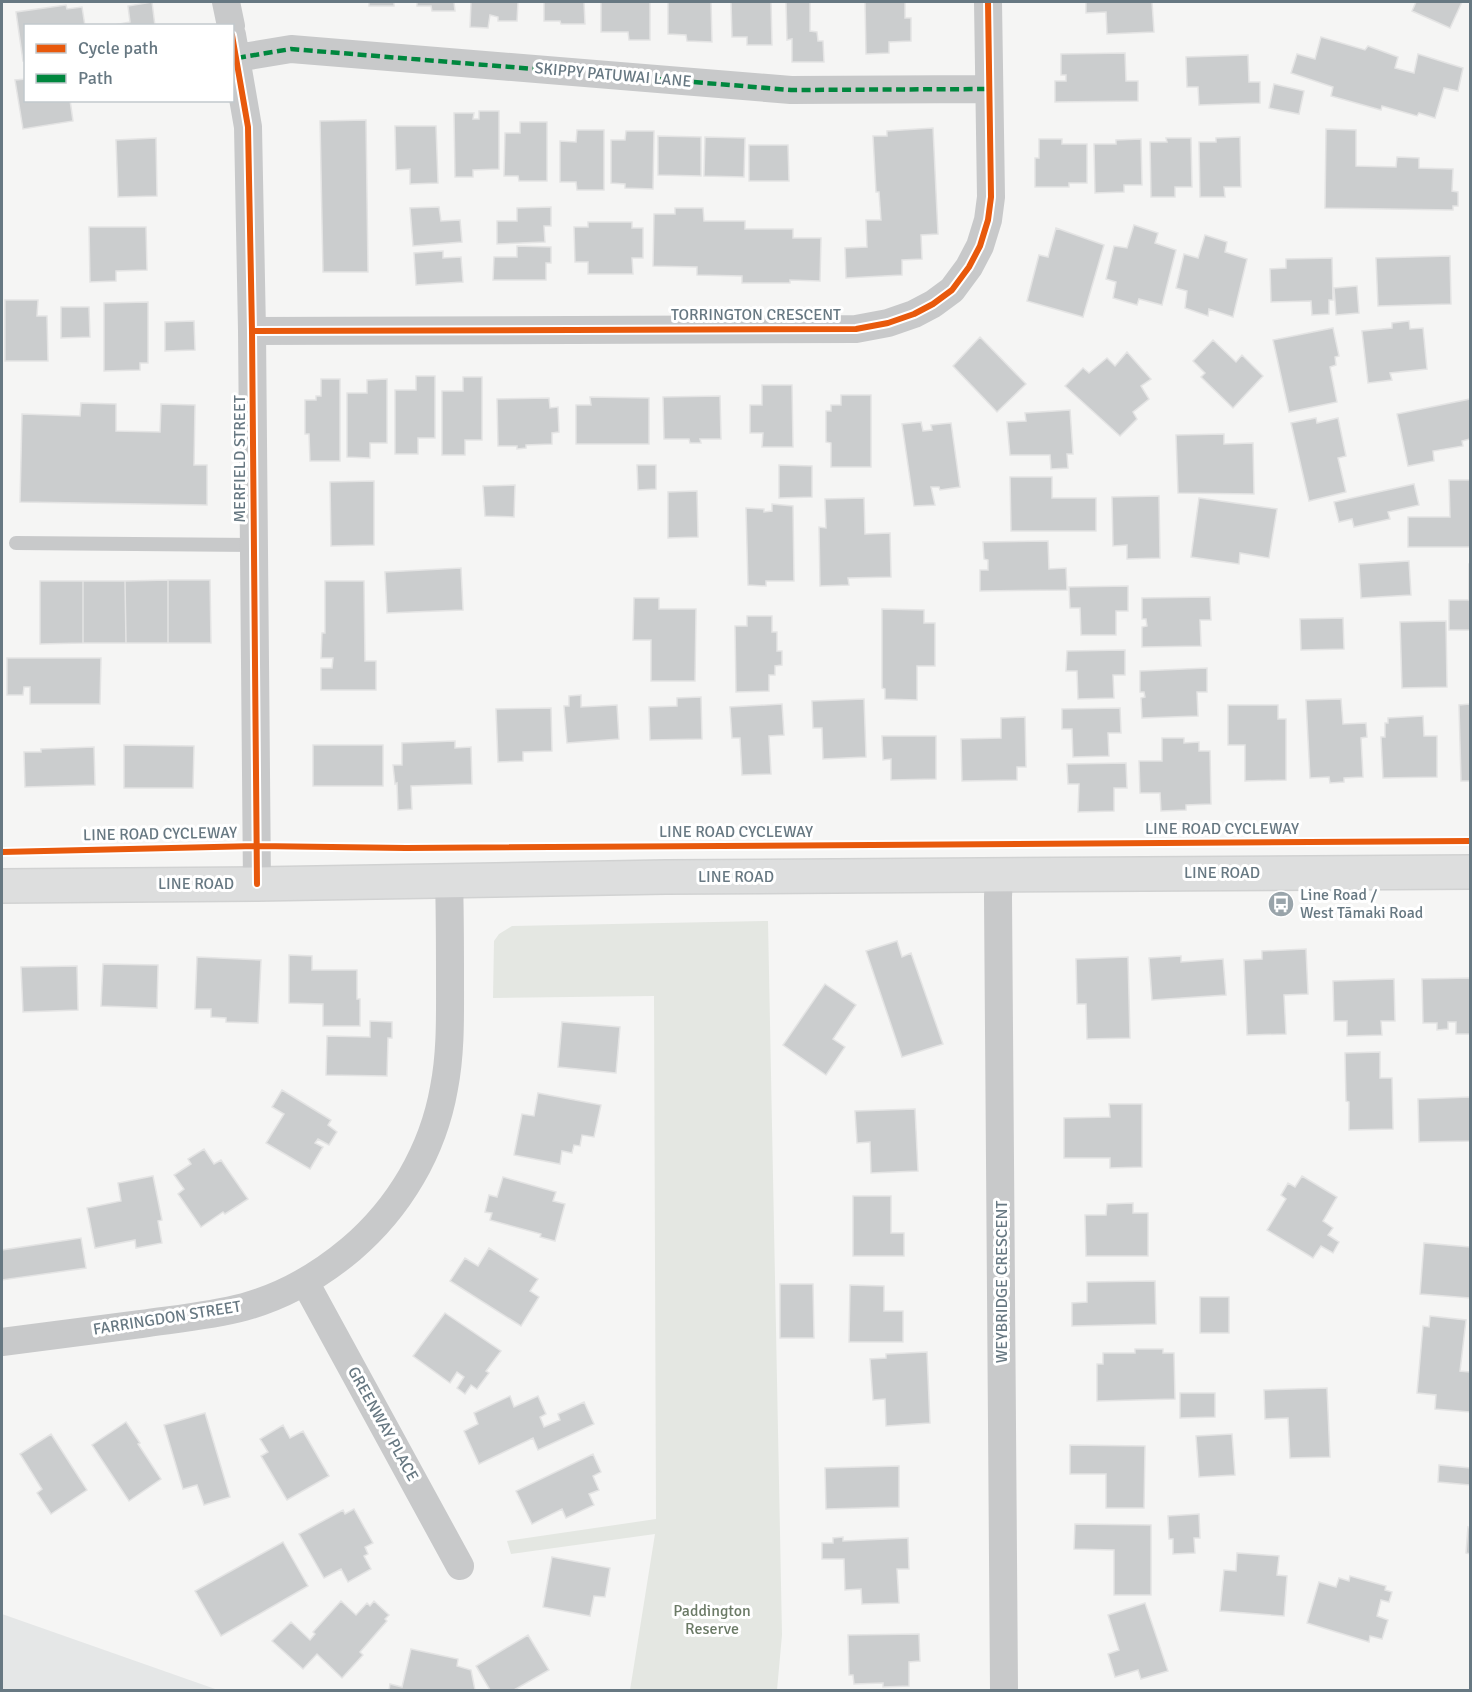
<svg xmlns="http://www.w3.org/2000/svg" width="1472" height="1692" font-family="Signika,sans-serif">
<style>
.built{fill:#e5e7e7}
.green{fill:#e4e7e2}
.building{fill:#cbcdce;stroke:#e4e4e4;stroke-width:1.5}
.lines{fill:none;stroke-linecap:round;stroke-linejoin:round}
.secondary-casing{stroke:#d1d2d2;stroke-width:36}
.lane{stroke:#c8c9ca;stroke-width:14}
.street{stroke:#c8c9ca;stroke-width:28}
.secondary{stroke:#dddede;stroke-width:33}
.quiet{stroke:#00873e;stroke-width:4.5;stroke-dasharray:9 4.5;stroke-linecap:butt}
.cycleway-casing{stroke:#fff;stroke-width:10}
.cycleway{stroke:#e8590c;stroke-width:6}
.labels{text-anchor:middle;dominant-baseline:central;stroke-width:6;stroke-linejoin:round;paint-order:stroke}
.street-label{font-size:16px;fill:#677882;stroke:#fff}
.poi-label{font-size:16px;fill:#677882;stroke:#fff;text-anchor:start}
.park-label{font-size:16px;fill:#6b7a66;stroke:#fff}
</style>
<rect width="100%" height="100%" fill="#f5f5f4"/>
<path class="built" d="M2,1614L218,1690H2Z"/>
<path class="green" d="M768,921L782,1635L777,1690H630L655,1534L511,1554L507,1541L656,1519L654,996L493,998L494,941L499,934L512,926Z"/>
<path class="building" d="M152,2L155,26H109L130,22L128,6Z
M357,2H394V6H369V2Z
M417,2H454L455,11H432L431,6H417Z
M471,2H518L517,21H498V17L490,15L488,28L470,27Z
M544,2H584L585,24H561L560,21H544Z
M601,2H650V40H629L628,32H601Z
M668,2H711L712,42L687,41L686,35L668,34Z
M731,2H771L772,45H747V37H732Z
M786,2H810V31L817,32L818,41H823L824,62H792V39L787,40Z
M865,2H905V18H911V41L889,42V53L866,54Z
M1086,2H1152L1154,32L1107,34L1106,12L1086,13Z
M1416,2H1462L1450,28L1412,11Z
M66,5L67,9L82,7L85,26H26V61H23L16,12Z
M1321,37L1365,50L1368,46L1398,57L1395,68L1414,73L1418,54L1463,68L1458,91L1444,88L1435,118L1419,113L1417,116L1382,106L1381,110L1331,96L1333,87L1291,73L1297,54L1315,59Z
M1125,53L1126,81H1138V101L1055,102V81H1066V75H1061V54Z
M1248,55L1249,82H1260V103L1199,105L1198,87H1187L1186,57Z
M26,79V100H70L73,121L23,129L15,80Z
M1274,84L1304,91L1299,114L1269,108Z
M479,111H499V169L473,170V177H455L454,113H474L473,119H479Z
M366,120L368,272H323L320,121Z
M520,122H547V181H519L518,176H504L505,133H520Z
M395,126H436L438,183L410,184V169L396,170Z
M933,128L938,234L921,235L922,259L902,260V275L846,278L845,248L867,247L866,220H881L879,192H876L873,136H887V131Z
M1326,129L1356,130V166L1396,167L1397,157L1419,158V168L1453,169L1452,191L1458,192V206H1453V210L1325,208Z
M577,130H604V190H577L576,182H560V141L576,142Z
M626,131H654L653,189L625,188V184L611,183V140H625Z
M658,136L701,137V176L658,175Z
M705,137L745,138L744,177L704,176Z
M1240,137L1241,187H1224L1225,197H1200L1199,142H1216V138Z
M156,138L157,196L118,197L116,140Z
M1166,138H1191L1192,187H1175V197H1151L1150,142H1167Z
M1039,139H1062V144H1087V183H1069V187H1035V158H1039Z
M1141,139L1142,185H1124V192L1095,193L1094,144H1116V140Z
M749,145H788L789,181H749Z
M439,207L441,221L460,220L462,242L413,246L410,208Z
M551,207V226H544L545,242L497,244V221H517V208Z
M675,208H703L704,221H745V229H793V238H821L820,281L790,280V283H742V276L697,275V267L653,266L654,214H675Z
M588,222H632V228H643V258H632L633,274H588V262H575L574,227H588Z
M1134,225L1158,233L1155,243L1176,250L1162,305L1139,299L1137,305L1113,298L1116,282L1106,279L1114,246L1127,248Z
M89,227H146L147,270L116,271V281L90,282Z
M1056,228L1104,245L1083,317L1027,301L1039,255L1048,257Z
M1205,235L1227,242L1225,252L1247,259L1233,317L1209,309L1208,316L1185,308L1187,291L1176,288L1184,254L1198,258Z
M517,246L551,247V263H546V280H493L494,257H517Z
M443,251V258L461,257L463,282L416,285L414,253Z
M1450,256L1451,304L1378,306L1376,258Z
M1332,258L1333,300H1329V314L1312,315L1311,301L1271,302L1270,269L1286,268V259Z
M1357,286L1359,313L1336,315L1334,288Z
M5,300H38L37,316H47L48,361H5Z
M148,302V363H140V370L104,371V303Z
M61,307H89L90,337L61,338Z
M194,321L195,350L165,351V322Z
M1409,321L1410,329L1423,328L1427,369L1390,373L1392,380L1368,383L1362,331L1392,328V323Z
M1333,328L1339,356L1335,357L1336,365L1330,367L1337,402L1289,412L1273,340Z
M980,337L1026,384L997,412L953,366Z
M1213,340L1236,362L1242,355L1263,376L1233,408L1201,377L1205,373L1193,361Z
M1127,352L1151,379L1141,386L1149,399L1133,412L1137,419L1120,436L1065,386L1083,368L1089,373L1107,358L1115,366Z
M416,376H435V438H418V454H395V390H416Z
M463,377H482V440H465V455H442V391H463Z
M321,379H340V461H310L309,434H305V400H316V396H321Z
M387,379V443H370V458L347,457V393H367V380Z
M762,385H792L793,447H762L763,433H750V405H762Z
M841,395H871V467H831V443L826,442V411H831V405H841Z
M720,396L721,439H700L701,443H690L689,439H664L663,397Z
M590,397L649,398V444H576V405H591Z
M549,398L550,408L558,407L559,432L552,433V444L526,445V448L517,449V446H498L497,399Z
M1470,399V439L1462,441L1463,446L1433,451L1434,461L1408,466L1397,414Z
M81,403L116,404V431L160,432L161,404L195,405L194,465H207V505L20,502L22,414L80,416Z
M1070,410L1073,454H1067L1068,468L1051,469L1050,455H1010L1007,422L1026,421L1025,413Z
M1316,418L1317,423L1338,418L1346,456L1338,458L1346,492L1309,501L1291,423Z
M921,422L923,431L932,430L931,425L951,423L960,487L940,490L939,487H931L935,505L914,506L902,424Z
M1224,434V444L1253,443L1254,494L1178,493L1176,435Z
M637,465H656V489L638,490Z
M779,465L812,466V497L779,498Z
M1010,477H1052V498H1096V531H1011Z
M1449,480H1470V547H1408V517H1450Z
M374,481V545L331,546L330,482Z
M1414,484L1419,505L1388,512L1390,519L1354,527L1352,519L1339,522L1334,502Z
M515,485L514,517L485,516L483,486Z
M697,491L698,537L668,538V492Z
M1159,496L1160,558L1127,559V545L1113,546L1112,497Z
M864,498L865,534L890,533L891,577L848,578L849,585L820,586L819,527L826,528L825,499Z
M1199,498L1277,509L1269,558L1240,553L1239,564L1191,557Z
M772,504L793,506L794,581H766V586L748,585L746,508L764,509V512L772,511Z
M1048,541L1049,569L1066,568L1067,590L980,591V570H988V560L984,559L983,542Z
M1409,561L1411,595L1361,598L1359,564Z
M1469,564H1470V630H1449V600H1469Z
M461,568L463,610L387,613L385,572Z
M168,580H210L211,643H168Z
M168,580V643H126L125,581Z
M40,581H83V643L40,644Z
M83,581H125L126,643H83Z
M325,581H364L365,661H376V690H321V668H332L333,658H321L322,633H325Z
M1128,586V611H1116V635H1081L1080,608H1070L1069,587Z
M1210,597L1211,620H1200L1201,646L1142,647V627L1147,626L1146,619H1142V598Z
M634,598H659V609H696L695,681H651V640H633Z
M882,609L924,610V623H935V666H917V700L885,699V689L882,688Z
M747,616H772V632H777V651H782V665L775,666V675H769V691L736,692L735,626H747Z
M1343,618L1344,649L1301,650L1300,619Z
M1446,621L1447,687L1402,688L1400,622Z
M1125,650V675H1113L1114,698L1078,699L1077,671H1066L1067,651Z
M7,658H101L100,704H30V687H24L23,695H7Z
M1207,668V692H1197L1198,716L1142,718L1141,698L1145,697L1144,692H1140V671Z
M581,695V707L617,705L619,739L567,743L564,706H569V696Z
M701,697L702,739L650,740L649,707L677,706V698Z
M864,699L866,757L823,759L822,728H813L812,701Z
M1341,699L1343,724L1366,723L1367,737L1361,738L1363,777L1344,778V782L1330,783L1329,777L1310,778L1306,700Z
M782,704L784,735L769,736L771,774L742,775L740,738H732L730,707Z
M1470,704V781H1461L1459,705Z
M1228,705H1278V719H1286V780L1245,781V745H1228Z
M551,708L552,751L523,752V761L498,762L496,709Z
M1120,708L1121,733H1108L1109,756L1073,757L1072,729H1062V709Z
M1423,716L1424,736H1437V777L1383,778L1381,737H1385V723H1388V718Z
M1025,717L1026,767H1017V780L962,781L961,739L1001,738V718Z
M882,736H936V779L891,780V759L883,760Z
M1162,738H1184V743L1199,742V751H1210L1211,804L1186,805V810L1161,811L1160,793H1140L1139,761H1162Z
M455,741V748L471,747L472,784L411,786L412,809L398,810L397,783L395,784L393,765H402V743Z
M124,745L194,746L193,788H124Z
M313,745H383V786H313Z
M94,747L95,785L25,787L24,752H41V749Z
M1126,763L1127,788H1114V811L1078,812L1079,784H1068L1067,764Z
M897,941L902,957L911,953L943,1044L902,1057L866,951Z
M1306,949L1308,994L1284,995L1286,1034L1247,1035L1244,960L1262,959V951Z
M289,955L312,956V970H357V999H360V1026H323V1004L289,1003Z
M1181,956V962L1223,959L1226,995L1152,1000L1149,958Z
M197,957L261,960L258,1023L226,1022V1018L211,1017V1009H195Z
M1128,957L1130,1038L1087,1039L1086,1004H1077L1076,959Z
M103,964L158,965L157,1008L101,1006Z
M77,966L78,1010L23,1012L21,967Z
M1470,978V1034H1456V1022H1448V1029L1437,1030V1023H1423L1422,979Z
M1394,979L1395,1021H1381L1382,1035L1347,1036V1021H1334L1333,981Z
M825,984L856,1005L833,1039L845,1047L826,1075L783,1045Z
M370,1021L392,1022V1038H388L387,1076L326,1075L327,1036L370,1037Z
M562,1022L620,1027L616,1073L558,1067Z
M1380,1052V1078H1392L1393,1129L1349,1130V1102L1346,1101L1345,1053Z
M282,1090L331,1120L328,1125L337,1132L329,1145L318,1139L315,1143L323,1147L310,1169L266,1143L284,1114L272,1107Z
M538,1093L601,1105L594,1137L582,1135L580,1146L574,1145L572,1153L562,1151L560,1164L514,1155L522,1114L534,1116Z
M1470,1097V1141L1419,1142L1418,1099Z
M1109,1104H1142V1167L1110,1168V1158H1064V1118L1110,1117Z
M915,1109L918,1171L871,1173L870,1142L857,1143L855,1111Z
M204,1149L214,1164L221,1160L248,1199L225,1214L223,1212L201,1227L178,1194L184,1189L174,1175L191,1164L188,1159Z
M153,1176L162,1220L158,1221L162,1243L136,1248L135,1240L95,1248L87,1208L121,1201L118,1183Z
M1302,1176L1337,1197L1323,1221L1333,1228L1328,1235L1339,1242L1333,1253L1321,1246L1313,1258L1267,1230L1286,1199L1281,1195L1288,1183L1295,1187Z
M503,1177L556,1192L553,1201L565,1204L555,1241L540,1237L541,1234L490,1220L492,1213L485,1212L489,1195L497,1197Z
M853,1196H891V1233H904V1256H853Z
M1133,1203V1213H1148V1256H1086L1085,1215H1106L1107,1204Z
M81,1238L86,1268L2,1280V1250Z
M1424,1243L1470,1247V1298L1420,1294Z
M489,1248L538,1279L530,1291L539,1297L521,1326L450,1281L465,1258L478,1266Z
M1155,1281L1156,1324L1072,1326V1303L1087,1302V1282Z
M780,1284H813L814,1338H780Z
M850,1285L884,1286V1311H903V1342H849Z
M1200,1297H1229V1333H1200Z
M445,1313L501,1351L486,1371L489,1373L477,1389L471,1385L465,1394L457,1388L464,1377L457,1372L450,1383L413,1356Z
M1430,1316L1466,1320L1460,1371L1470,1372V1412L1435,1409L1436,1395L1417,1393L1423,1326L1429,1327Z
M1135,1349H1163V1353H1174L1175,1399L1097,1401V1364H1103V1353H1135Z
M927,1352L930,1423L886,1426L885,1399L873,1400L870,1359L886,1358V1354Z
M1327,1388L1330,1457L1290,1458L1288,1418L1265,1419L1264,1390Z
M1180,1393H1215V1417L1180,1418Z
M510,1396L514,1407L538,1396L546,1414L540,1417L544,1427L560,1420L558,1414L584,1402L594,1424L538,1450L533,1438L479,1464L464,1431L478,1424L474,1413Z
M205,1413L230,1497L204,1505L197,1485L183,1489L164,1425Z
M126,1422L140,1443L138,1444L161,1479L129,1501L92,1445Z
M283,1425L290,1438L303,1431L329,1476L287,1500L261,1456L268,1452L260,1439Z
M51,1434L87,1490L51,1514L37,1493L42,1489L20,1454Z
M1232,1434L1235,1475L1199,1477L1196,1436Z
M1070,1445L1145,1446L1144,1508H1106V1474H1070Z
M593,1454L601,1472L593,1476L599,1490L589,1494L594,1505L566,1518L562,1509L532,1524L516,1491Z
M1439,1465L1470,1468V1485L1438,1482Z
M899,1466V1507L826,1509L825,1468Z
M354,1509L373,1543L365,1547L368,1554L364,1556L371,1569L348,1582L341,1569L324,1578L299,1534L343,1510L345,1514Z
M1199,1514L1200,1538H1194L1195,1553L1173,1554V1539H1169L1168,1516Z
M1075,1524L1151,1525V1595H1114V1550L1074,1549Z
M1468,1527L1470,1528V1554L1466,1553Z
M843,1537V1541L908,1538L909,1569H897L899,1603L862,1604L861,1589L845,1590L844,1559H822V1543H833V1538Z
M283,1542L308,1586L221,1636L195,1591Z
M1237,1553L1279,1556L1277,1575L1287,1576L1284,1616L1220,1611L1224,1570L1236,1571Z
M552,1557L610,1568L605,1597L594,1596L590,1616L543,1607Z
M1350,1576L1386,1586L1385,1590L1392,1592L1389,1602L1381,1600L1377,1616L1388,1620L1382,1639L1370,1636L1369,1642L1307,1623L1319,1582L1336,1587L1339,1578L1349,1581Z
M341,1601L356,1615L367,1603L370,1606L374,1601L389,1615L385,1619L387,1621L360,1652L363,1655L342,1678L317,1654L303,1669L272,1641L291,1622L310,1640L315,1634L313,1632Z
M1145,1603L1168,1671L1141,1679L1138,1670L1115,1677L1108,1654L1119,1650L1108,1615Z
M919,1634L920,1661L909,1662V1686L883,1687V1683L854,1684L853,1675H849L848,1635Z
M528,1635L549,1670L514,1690H490L476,1666Z
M411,1649L458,1659L457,1666L471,1670L475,1690H389L390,1684L402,1687Z"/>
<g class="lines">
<defs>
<path id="secondary" d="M2,886L257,884L666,877L1470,872"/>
</defs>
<use href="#secondary" class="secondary-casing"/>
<path class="lane" d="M16,543L254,545"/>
<path class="street" d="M226,2L231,26
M232,35L248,127L252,331L257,884
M237,58L291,49L791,90L989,89
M252,331L856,329L888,323L914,314L933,304L952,290L969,267L980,246L988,220L991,197L988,2
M999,874L998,897L1004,1690
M305,1282L460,1566
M2,1342C48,1336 94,1330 141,1324C175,1319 210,1316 244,1307C284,1296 319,1276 351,1249C399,1208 433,1151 444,1088C451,1052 450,1015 450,979C450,946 450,913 449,880"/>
<use href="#secondary" class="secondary"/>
<path class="quiet" d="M237,58L291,49L791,90L989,89"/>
<defs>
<path id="cycleway" d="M232,35L248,127L252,331L257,884
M252,331L856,329L888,323L914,314L933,304L952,290L969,267L980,246L988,220L991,197L988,2
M2,852L257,846L406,848L1470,841"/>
</defs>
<use href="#cycleway" class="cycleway-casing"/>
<use href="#cycleway" class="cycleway"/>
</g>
<defs>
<symbol id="bus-disc" viewBox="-11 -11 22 22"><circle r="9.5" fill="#99a4aa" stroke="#fff"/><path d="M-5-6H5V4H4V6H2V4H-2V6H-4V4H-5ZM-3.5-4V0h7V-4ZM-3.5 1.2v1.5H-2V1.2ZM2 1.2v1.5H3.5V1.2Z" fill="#fff"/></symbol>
</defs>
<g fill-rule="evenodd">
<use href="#bus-disc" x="1266" y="889" width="30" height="30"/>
</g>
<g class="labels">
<g class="street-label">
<text transform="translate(613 75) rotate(5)">SKIPPY PATUWAI LANE</text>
<text x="756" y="315">TORRINGTON CRESCENT</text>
<text transform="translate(240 459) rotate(-90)">MERFIELD STREET</text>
<text x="1222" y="829">LINE ROAD CYCLEWAY</text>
<text x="736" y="832">LINE ROAD CYCLEWAY</text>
<text transform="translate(160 834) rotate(-1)">LINE ROAD CYCLEWAY</text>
<text x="1222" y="873">LINE ROAD</text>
<text x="736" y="877">LINE ROAD</text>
<text x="196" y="884">LINE ROAD</text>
<text transform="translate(1002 1282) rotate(-90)">WEYBRIDGE CRESCENT</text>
<text transform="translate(167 1318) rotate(-9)">FARRINGDON STREET</text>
<text transform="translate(383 1424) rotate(61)">GREENWAY PLACE</text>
</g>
<g class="poi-label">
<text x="1300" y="895">Line Road /<tspan x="1300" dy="18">West Tāmaki Road</tspan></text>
</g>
<g class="park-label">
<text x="712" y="1611">Paddington<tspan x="712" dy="18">Reserve</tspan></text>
</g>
</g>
<rect width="1472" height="1692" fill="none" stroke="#677882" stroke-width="6"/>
<rect x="24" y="24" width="210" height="78" fill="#ffffff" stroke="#c2c9cd" stroke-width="1.5"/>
<rect x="36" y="44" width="30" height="9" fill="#e8590c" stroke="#c2c9cd" stroke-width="1.5"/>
<text x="78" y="54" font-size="18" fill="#677882">Cycle path</text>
<rect x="36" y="74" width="30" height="9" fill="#00873e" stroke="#c2c9cd" stroke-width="1.5"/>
<text x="78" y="84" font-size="18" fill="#677882">Path</text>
</svg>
